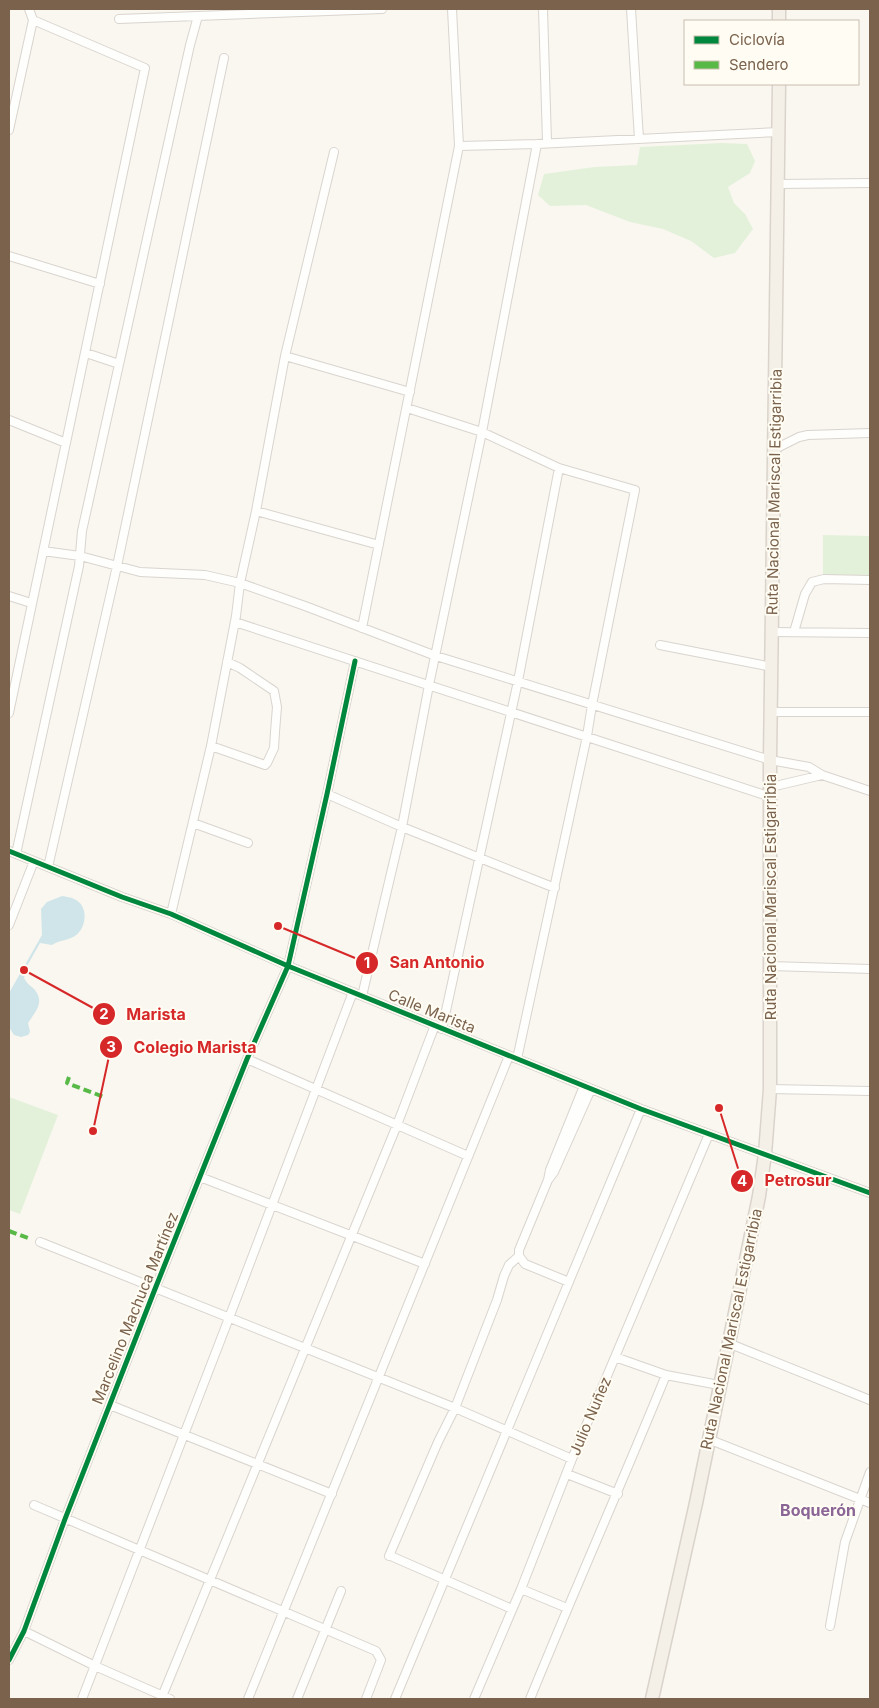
<svg xmlns="http://www.w3.org/2000/svg" width="879" height="1708" font-family="Inter,sans-serif">
<style>
.green{fill:#e4f1da}
.water{fill:#d0e5ea}
.lines{fill:none;stroke-linecap:round;stroke-linejoin:round}
.street-casing{stroke:#d9d4ce;stroke-width:10}
.primary-casing{stroke:#dad3cb;stroke-width:15}
.street{stroke:#fefefd;stroke-width:8}
.primary{stroke:#f4f0e8;stroke-width:12}
.quiet{stroke:#58b947;stroke-width:4;stroke-dasharray:8 4;stroke-linecap:butt}
.cycleway-casing{stroke:#fffcf3;stroke-width:8}
.cycleway{stroke:#00873e;stroke-width:5}
.labels{text-anchor:middle;dominant-baseline:central;stroke-width:4;stroke-linejoin:round;paint-order:stroke}
.street-label{font-size:15px;fill:#7a624c;stroke:#fffcf3}
.neighbourhood-label{font-size:16px;font-weight:bold;fill:#8b6595;stroke:#fffcf3}
.leader{fill:none;stroke:#d62828;stroke-width:2}
.callout-dot{fill:#d62828;stroke:#fffcf3;stroke-width:2}
.mark-label{font-size:15px;text-anchor:middle;font-weight:bold;fill:#fff}
.callout-label{font-size:16px;text-anchor:middle;font-weight:bold;fill:#d62828;stroke:#fffcf3;stroke-width:4;stroke-linejoin:round;paint-order:stroke}
</style>
<rect width="100%" height="100%" fill="#f9f7f0"/>
<path class="green" d="M722,143L747,144L755,161L750,173L728,187L734,203L745,214L753,229L735,253L714,258L691,241L663,229L630,222L586,205L550,206L538,195L544,174L595,167L637,165L640,147Z
M823,535L870,536V579L823,578Z
M9,1097L58,1115L20,1214L9,1210Z"/>
<path class="water" d="M62,896C66,897 71,897 74,899C89,905 87,928 75,936C67,941 59,940 52,945L40,943L27,966L24,978C27,984 31,986 35,990C45,1003 35,1012 28,1023L30,1032L28,1035L21,1037L14,1035L9,1027V993L42,935L41,909L47,902Z"/>
<g class="lines">
<defs>
<path id="street" d="M543,9L547,142
M631,9L639,139
M119,19L382,9
M9,130L33,20L29,9
M459,146L537,144L779,132
M778,184L870,183
M9,256L100,284
M86,353L119,364
M285,356L410,392
M407,408L482,432L559,468L635,490L592,705L587,736L517,1059
M9,420L66,443
M775,449L799,437L808,435L870,433
M256,511L379,545
M43,551L80,556L140,572L205,575L240,583L305,606L436,656L770,760L809,767L822,775L870,791
M9,596L31,603
M235,622L771,797
M362,628L459,146L452,9
M773,632L870,633
M794,632L805,594L812,582L824,579L870,580
M660,645L772,667
M772,712H870
M9,713L145,68L33,20
M211,746L265,765L267,763L274,748L275,732L277,707L274,691L240,668L227,662
M771,787L822,775
M327,794L402,827L555,888
M193,823L248,843
M9,851L122,897L171,914L288,966L641,1109L870,1193
M16,854L79,566L82,531L190,45L198,16
M48,867L117,566L224,58
M171,914L211,746L236,616L240,583L256,511L285,356L334,152
M9,925L34,861
M770,966L870,969
M362,996L402,827L429,685L482,432L537,144
M442,1029L518,681L559,468
M247,1059L468,1156
M584,1086L550,1170L548,1180L554,1172L591,1089
M770,1089L870,1091
M200,1177L425,1264
M548,1180L519,1250V1256L525,1264L569,1282
M40,1242L455,1408L572,1459
M728,1343L870,1400
M615,1357L666,1375L719,1385
M110,1405L332,1494
M708,1439L870,1503
M567,1474L618,1494
M34,1505L376,1651L381,1660L366,1699
M389,1556L438,1442L455,1408L497,1300L504,1276L509,1265L519,1256
M393,1557L512,1609
M521,1589L567,1608
M830,1626L845,1542L870,1472
M24,1631L95,1666L170,1699
M9,1660L24,1631L65,1519L155,1289L247,1059L288,966L327,794L355,661
M82,1699L229,1318L353,992
M161,1699L397,1125L435,1025
M248,1699L509,1056
M297,1699L341,1591
M395,1699L641,1109
M474,1699L521,1589L572,1459L709,1134
M530,1699C574,1591 622,1483 666,1375"/>
<path id="primary" d="M779,9V21
M652,1699L696,1503L759,1196L765,1154L770,1089V760L779,84"/>
</defs>
<use href="#street" class="street-casing"/>
<use href="#primary" class="primary-casing"/>
<use href="#street" class="street"/>
<use href="#primary" class="primary"/>
<path class="quiet" d="M69,1077L67,1083L104,1097
M9,1231L28,1238"/>
<defs>
<path id="cycleway" d="M9,851L122,897L171,914L288,966L641,1109L870,1193
M9,1660L24,1631L65,1519L155,1289L247,1059L288,966L327,794L355,661"/>
</defs>
<use href="#cycleway" class="cycleway-casing"/>
<use href="#cycleway" class="cycleway"/>
</g>
<g class="labels">
<g class="street-label">
<text transform="translate(774 492) rotate(-89)">Ruta Nacional Mariscal Estigarribia</text>
<text transform="translate(770 897) rotate(-90)">Ruta Nacional Mariscal Estigarribia</text>
<text transform="translate(432 1011) rotate(22)">Calle Marista</text>
<text transform="translate(135 1308) rotate(-68)">Marcelino Machuca Martínez</text>
<text transform="translate(731 1329) rotate(-78)">Ruta Nacional Mariscal Estigarribia</text>
<text transform="translate(590 1416) rotate(-67)">Julio Nuñez</text>
</g>
<g class="neighbourhood-label">
<text x="818" y="1510">Boquerón</text>
</g>
</g>
<path class="leader" d="M278 926L367 963M24 970L104 1014M93 1131L111 1047M719 1108L742 1181"/>
<g class="callout-dot">
<circle cx="278" cy="926" r="5"/>
<circle cx="24" cy="970" r="5"/>
<circle cx="93" cy="1131" r="5"/>
<circle cx="719" cy="1108" r="5"/>
<circle cx="367" cy="963" r="12"/>
<circle cx="104" cy="1014" r="12"/>
<circle cx="111" cy="1047" r="12"/>
<circle cx="742" cy="1181" r="12"/>
</g>
<g class="mark-label">
<text x="367" y="968">1</text>
<text x="104" y="1019">2</text>
<text x="111" y="1052">3</text>
<text x="742" y="1186">4</text>
</g>
<g class="callout-label">
<text x="437" y="968">San Antonio</text>
<text x="156" y="1020">Marista</text>
<text x="195" y="1053">Colegio Marista</text>
<text x="798" y="1186">Petrosur</text>
</g>
<rect width="879" height="1708" fill="none" stroke="#7a624c" stroke-width="20"/>
<rect x="684" y="20" width="175" height="65" fill="#fffcf3" stroke="#cabeb0"/>
<rect x="694" y="36" width="25" height="8" fill="#00873e" stroke="#cabeb0"/>
<text x="729" y="45" font-size="15" fill="#7a624c">Ciclovía</text>
<rect x="694" y="61" width="25" height="8" fill="#58b947" stroke="#cabeb0"/>
<text x="729" y="70" font-size="15" fill="#7a624c">Sendero</text>
</svg>
